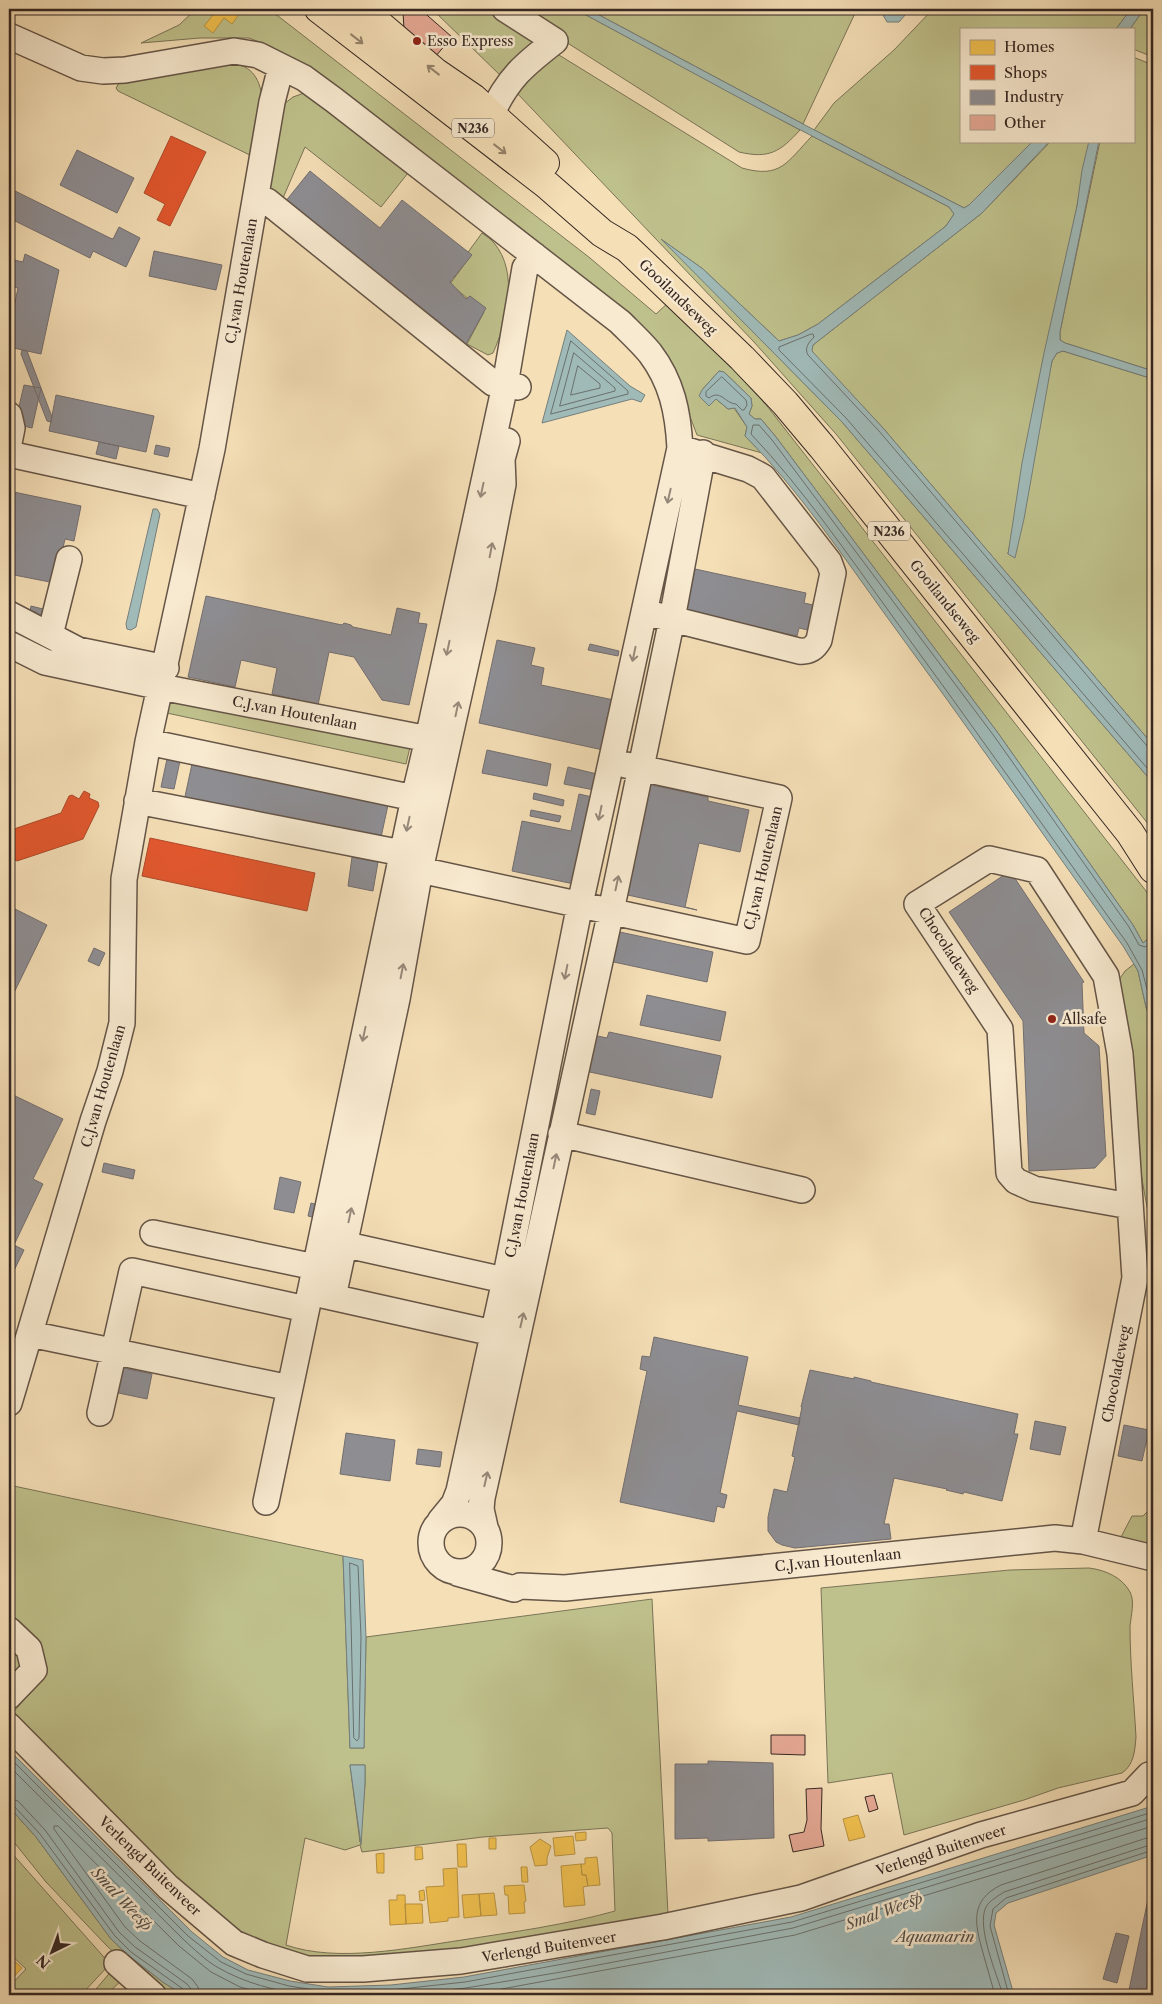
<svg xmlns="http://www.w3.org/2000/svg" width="1162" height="2004" font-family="'Libre Caslon Text',serif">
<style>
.green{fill:#bfc18c;stroke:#7a7457;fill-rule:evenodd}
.water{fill:#a0bab8;stroke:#757f7c}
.homes{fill:#f2c14e;stroke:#b99341}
.shops{fill:#e4572e;stroke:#b0492a}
.industry{fill:#8d8d92;stroke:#736e70}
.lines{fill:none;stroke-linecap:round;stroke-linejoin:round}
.shore{stroke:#6a706d;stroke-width:1}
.building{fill:#e5a894;stroke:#352722}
.minor-casing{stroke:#655547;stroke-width:28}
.major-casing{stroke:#352722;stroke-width:30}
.minor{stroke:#f8ead0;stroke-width:25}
.major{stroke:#f5dfb7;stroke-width:28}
.oneway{stroke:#95836c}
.oneway2{stroke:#968879}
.poi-dot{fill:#8f2418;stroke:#f8ead0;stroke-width:2}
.labels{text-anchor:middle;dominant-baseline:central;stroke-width:5;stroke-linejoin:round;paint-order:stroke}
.shield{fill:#f8ead0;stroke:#706256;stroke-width:1}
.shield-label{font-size:12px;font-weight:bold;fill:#352722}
.poi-label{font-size:14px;fill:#352722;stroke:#f8ead0;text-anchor:start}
.street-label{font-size:14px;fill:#352722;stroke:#f8ead0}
.water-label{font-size:15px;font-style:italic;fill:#504c48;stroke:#f8ead0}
</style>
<rect width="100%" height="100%" fill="#f5dfb7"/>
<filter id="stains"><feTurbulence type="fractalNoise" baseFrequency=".004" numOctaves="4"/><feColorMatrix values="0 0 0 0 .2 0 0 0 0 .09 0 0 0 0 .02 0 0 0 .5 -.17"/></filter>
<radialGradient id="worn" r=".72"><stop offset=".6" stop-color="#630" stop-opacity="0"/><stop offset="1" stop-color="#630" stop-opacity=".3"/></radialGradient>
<path class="green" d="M196,9H269L590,258L656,314L669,302L722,354L767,406L1153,900V935L1143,943L1133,925L998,733L776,437L761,419H755L749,414L752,406L751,398L724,372L719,371L702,390L716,399L728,409L734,408L747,427L745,436L762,453L697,435L687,409L665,364L303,66L272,47L249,38H200L141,43L179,25Z
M432,9H485L533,41L528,50L502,77Z
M514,9H575L800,130C780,152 769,159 739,152Z
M588,9H857L803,124Z
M933,9H1131L1116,29H961V141H1033L969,205L964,208L814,130L834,103L894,50Z
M1144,9H1153V57L1133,49V29H1130Z
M554,54L559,55L742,168C781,179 787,162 812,136L949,207L954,214L946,226L818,324L798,335L779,341L703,269L665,242L842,422L1153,783V830L836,434L754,342L515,91Z
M1133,57L1153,65V371L1065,343L1060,340V332L1100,141H1133Z
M230,63C277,67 260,128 256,158L118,91L116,88L119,83Z
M304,93L408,173L381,207L305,147L283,198L269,192L284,104L293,97Z
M1051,141H1090L1008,554L1052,361L1057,353L1063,351L1153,379V745L883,428L811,351L813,345L982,213Z
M482,233C486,236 491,239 494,243C519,272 507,322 493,353L488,355L467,344L484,312L450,284L469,258L466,255Z
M166,696L410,747L406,764L162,712Z
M1134,964L1138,971L1146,1007L1153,1025V1240L1139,1163L1113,989L1125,971Z
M9,1485L343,1556L350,1748H364L366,1637L652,1599L668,1914L358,1969L229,1941L9,1717L37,1685L38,1643L9,1617ZM350,1765H365V1784L360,1842ZM608,1828L612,1833L615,1911C565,1925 513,1932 462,1940C408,1948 338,1963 286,1945L305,1838L345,1850L360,1845L362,1852L483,1837Z
M1153,1506V1546L1121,1537L1132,1516H1143Z
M1089,1568C1105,1570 1122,1577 1130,1592C1135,1601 1131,1616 1130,1626C1130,1663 1134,1700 1136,1737C1135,1750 1134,1765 1122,1773L1058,1788L1024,1800L904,1835L892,1773L828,1783L821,1588L1010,1570Z
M9,1646L20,1656L23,1667L9,1686Z
M9,1807L36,1837L111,1939L128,1955L164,1983L184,1995H160L107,1946L46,1882L9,1836Z
M9,1850L110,1964L81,1995H9V1987L26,1969L9,1953Z
M113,1969L124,1978L106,1995H91Z"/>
<path class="water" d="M575,9H588L803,124L964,208L969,205L1033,141H1050L982,213L813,345L812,351L883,428L1153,745V783L842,422L661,239L703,269L779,341L798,335L818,324L946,226L954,214L949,207L758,108Z
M886,9H905L906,14L899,22H887L883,15Z
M1131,9H1144L1130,29H1116Z
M1089,141H1099L1060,332V340L1065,343L1153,371V379L1063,351L1057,353L1052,361L1024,519L1015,558L1008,554L1022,463L1044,353L1077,206L1082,170Z
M567,330L630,386L645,395L641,402L632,399L542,423Z
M719,371L724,372L751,398L752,406L749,414L755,419H761L776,437L998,733L1133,925L1143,943L1153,935V1025L1146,1007L1138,971L1123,946C1044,836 967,726 887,617C842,555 799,490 745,436L747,427L735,408L728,409L716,399L709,406L699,396L702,390Z
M153,509H157L160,514L136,627L131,630L127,629L126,624Z
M343,1556L363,1560L366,1637L364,1748H350Z
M9,1750L192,1932L223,1957L248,1970L290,1981L328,1987L391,1985L464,1977L791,1917L1153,1806V1855L1008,1903L996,1913L994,1925L1014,1995H184L164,1983L128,1955L111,1939L36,1837L9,1807Z
M350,1765H365V1784L361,1845Z"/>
<path class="homes" d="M218,9H240L242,10L232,24L224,18L213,33L204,26Z
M858,1815L865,1837L849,1841L843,1819Z
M586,1832V1840L576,1841L575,1833Z
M573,1836L575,1854L555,1856L553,1838Z
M489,1838H496V1849H489Z
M540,1839L551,1846L547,1858V1865L535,1866L530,1847Z
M457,1844H466L467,1867H458Z
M415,1847H422L423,1859L415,1860Z
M384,1853V1873H377L376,1854Z
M597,1857L600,1885L588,1886L586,1875H582L581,1864H585V1858Z
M581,1864L582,1875H586L588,1886L583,1887L585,1905L564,1907L561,1866Z
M521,1867H527L528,1882H522Z
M457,1868L459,1917L448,1918V1921L430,1923L426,1887L444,1886L443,1869Z
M524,1885L526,1901L524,1902L525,1913L509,1914L508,1895H505L504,1886Z
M424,1890L425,1900L420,1901L419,1891Z
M494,1893L497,1915L481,1916L479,1894Z
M479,1894L481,1916L464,1918L462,1895Z
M397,1895H405L406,1924L390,1925L389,1900H397Z
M405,1904H422L423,1923L406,1924Z
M9,1956L22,1968L9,1982Z"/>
<path class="shops" d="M171,136L206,152L170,226L157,220L165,204L144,193Z
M84,791L90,794L89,798L98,802L99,806L83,839L17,861L9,857V817L11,822V830L61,813L69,796L72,795L79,799Z
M150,838L315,873L307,911L142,876Z"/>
<path class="industry" d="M77,150L134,178L117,213L60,185Z
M310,171L380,228L402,200L472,255L450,282L466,299L470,296L486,308L466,344L456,336L454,338L449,334L450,332L441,323L285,202Z
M9,188L110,238L113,239L119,227L140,238L126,267L93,251L90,258L9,218Z
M154,251L222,265L216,290L149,276Z
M25,254L59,270L41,354L9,347V331L18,288L9,286V266L10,259L23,262Z
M9,292L15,294L10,313H9Z
M22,350L27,351L52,417L51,422L47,421L21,354Z
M24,385L41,388L32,428L15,424Z
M56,395L154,416L146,452L49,431Z
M99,442L119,446L116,459L96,454Z
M156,445L170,448L168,457L154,454Z
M9,491L81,506L74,541L65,539L55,583L9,574Z
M695,569L806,593L804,603L813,605L808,630L799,628L797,636L686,612Z
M206,596L342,625L344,623L351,625L353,627L391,635L397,608L420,613L418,623L427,624L409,705L382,700L354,657L329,652L318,705L272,694L277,668L241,660L235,687L188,677Z
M31,606L47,610L45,617L35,615L36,612L30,611Z
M497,640L535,648L531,665L544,668L541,685L614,700L603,750L479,723Z
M590,644L619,651L618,656L588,650Z
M487,750L551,764L547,786L482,773Z
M167,759L180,761L174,789L161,787Z
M192,764L388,805L380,842L184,801Z
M568,767L597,774L594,790L564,784Z
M647,784L708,797V801L749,810L740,852L699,843L685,907L697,910L623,894Z
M534,793L564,800L563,806L533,799Z
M579,794L592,797L574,884L512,871L522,821L571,831Z
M531,810L561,816L559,822L530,816Z
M352,857L378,862L373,891L348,886Z
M1010,871L1084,982L1082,983L1084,1033L1099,1046L1106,1156L1095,1168L1029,1171L1023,1021L949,912Z
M9,906L47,925L9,1003Z
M615,931L713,952L707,982L609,961Z
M94,948L105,953L99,966L88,961Z
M647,995L726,1012L720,1041L640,1025Z
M609,1032L721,1056L712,1098L585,1071L593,1035L607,1038Z
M591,1089L600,1091L595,1115L586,1113Z
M9,1093L63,1119L33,1179L43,1184L14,1245L24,1250L9,1281Z
M104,1163L135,1170L133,1179L102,1172Z
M280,1177L301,1182L294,1213L274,1209Z
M311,1203L318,1205L316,1218L308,1216Z
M654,1337L748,1357L738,1405L800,1418L799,1425L737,1411L720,1493L727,1495L724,1508L717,1506L714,1522L620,1502L647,1371L640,1369L642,1356L650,1357Z
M114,1366L152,1374L147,1399L109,1391Z
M810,1370L854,1379V1377L871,1381V1382L1018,1414L1014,1434H1018L1002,1501L964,1492L963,1494L946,1490L947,1489L894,1478L884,1524H889L891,1539L795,1548L782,1545L776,1542L768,1531V1517L774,1489L787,1492L795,1457L792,1456L802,1407H801Z
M1035,1421L1066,1427L1060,1455L1030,1449Z
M1124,1425L1149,1430L1142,1461L1118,1456Z
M346,1433L395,1440L390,1481L340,1474Z
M418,1449L442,1452L440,1467L416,1464Z
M708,1761L773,1763L774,1838L708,1841V1838L675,1839V1764H708Z
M1153,1875V1995H1128Z
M1116,1933L1129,1936L1117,1983L1103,1979Z"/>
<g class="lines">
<path class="shore" d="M571,341L628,391V394L551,414Z
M574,353L615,388V391L560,406Z
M578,366L600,384V388L571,395Z
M722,377L746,400L747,405L744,410H742L736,404C724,403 721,389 709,398L706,396V392Z
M1153,748L1147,746L879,431L808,355C804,348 809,342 814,337L813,334H811L779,347V350L846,418L1153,775
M1153,941L1145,947L1139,945L1129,927L994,736L772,440L759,425H753L751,434C804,490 848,555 893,617C972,725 1049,834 1127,943L1142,970L1153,1012
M350,1563L358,1566L361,1637L359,1738L357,1741L354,1738Z
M9,1757L188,1936L221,1962L246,1974L289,1986L328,1992L391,1990L465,1982L792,1922L1153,1812
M9,1766L184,1940C194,1949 205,1960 217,1967C244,1983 276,1991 306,1995
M9,1798L18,1801L45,1830L119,1932L135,1947L187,1984L191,1989L192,1995
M9,1804L14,1806L40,1834L115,1936L131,1952L183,1989L185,1995
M199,1995L198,1987L192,1979L140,1941L125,1927L54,1829V1826H58L179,1946L211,1972L240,1987L270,1995
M401,1995L466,1988L561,1972L793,1928L1153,1818
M469,1995L795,1935L1153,1826
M995,1995C991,1981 987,1967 983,1953C975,1924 969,1901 1001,1885L1153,1836
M1003,1995C997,1975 976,1926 986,1907C989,1901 998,1896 1004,1892L1153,1844
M1009,1995L990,1926L993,1909L1006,1898L1153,1850"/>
</g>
<path class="building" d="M406,9H420L452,37L435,57L404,29L403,12Z
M771,1735H805V1755L771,1754Z
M822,1788L821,1829L824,1846L793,1852L789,1835L804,1832L807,1820L806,1789Z
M874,1795L878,1809L869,1812L865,1797Z"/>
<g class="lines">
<defs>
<path id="minor" d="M9,36L81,68L103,71L125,70L234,51L258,55L304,78L334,100L620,322C630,332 641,342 650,353C672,382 678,412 680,448L748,469L763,477L829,562L833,573L819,640C814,649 809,652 799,651L644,612
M491,115C508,78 524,65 555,41L505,9
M257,197L267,201L493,383L518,387
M9,415L12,428L9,443
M9,454L202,496
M9,614L78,650L166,668
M50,635L69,559
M9,644L45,662L161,687L444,742
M148,742L414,798L429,799
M137,801L402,853
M403,868L420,870L747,941L779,798L626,765
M561,1134L802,1190
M153,1233L315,1267
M329,1241L522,1284
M318,1294L493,1333
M333,1297L397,999L420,870L483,587L503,484L502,459L507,441
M30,1334L290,1388
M9,1403L93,1121L110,1071L122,1023L124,879L148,742L212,449L272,102L281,67
M100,1413L132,1271L306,1309
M266,1502L414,798L428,739L505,385L525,268L534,255
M431 1543a29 29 0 1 1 58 0a29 29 0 1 1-58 0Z
M440,1521L454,1504L459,1491L505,1280L580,904L680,448
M485,1527L481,1509L482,1498L611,911L672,619L703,453
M1083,1541L1135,1278L1122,1080L1120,1054L1106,976L1037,870L989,859L917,904L1000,1029L1009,1173L1016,1181L1034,1189L1130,1206
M457,1573L514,1589L520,1586L565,1588L1055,1538L1083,1541L1153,1558
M9,1630L29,1649L34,1670L9,1696
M9,1726L168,1887L234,1943L263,1955L307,1969H363L461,1961L663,1927L801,1898L981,1835L1132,1793L1149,1775L1153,1774
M117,1963L153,1995"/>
<path id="major" d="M319,9L547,185L602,233L627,248L742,358L785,403L822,447L1130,833L1153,869
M361,9L435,72L473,98L545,163"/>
</defs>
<use href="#minor" class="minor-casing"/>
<use href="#major" class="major-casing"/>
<use href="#minor" class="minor"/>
<use href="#major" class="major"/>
</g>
<defs><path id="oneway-shaft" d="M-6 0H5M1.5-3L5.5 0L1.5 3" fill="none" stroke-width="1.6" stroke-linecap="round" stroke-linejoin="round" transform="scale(1.25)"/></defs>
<g class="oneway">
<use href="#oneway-shaft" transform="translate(357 39) rotate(38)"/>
<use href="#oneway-shaft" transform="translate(433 70) rotate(-142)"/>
<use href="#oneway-shaft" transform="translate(500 149) rotate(38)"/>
</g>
<g class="oneway2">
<use href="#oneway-shaft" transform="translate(482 490) rotate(102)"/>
<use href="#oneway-shaft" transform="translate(669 496) rotate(103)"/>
<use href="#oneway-shaft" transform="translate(491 550) rotate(-79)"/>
<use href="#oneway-shaft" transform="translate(448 648) rotate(102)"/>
<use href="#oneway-shaft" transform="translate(634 654) rotate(102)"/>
<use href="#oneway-shaft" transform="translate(457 709) rotate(-78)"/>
<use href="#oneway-shaft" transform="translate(600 813) rotate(102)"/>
<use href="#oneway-shaft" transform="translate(408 824) rotate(102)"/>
<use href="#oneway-shaft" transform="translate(617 883) rotate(-78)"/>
<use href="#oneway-shaft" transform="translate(402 971) rotate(-79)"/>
<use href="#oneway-shaft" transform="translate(566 972) rotate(101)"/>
<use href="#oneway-shaft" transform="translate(364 1034) rotate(102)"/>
<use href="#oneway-shaft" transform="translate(555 1161) rotate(-78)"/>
<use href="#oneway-shaft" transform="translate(350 1215) rotate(-78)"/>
<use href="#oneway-shaft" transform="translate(522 1320) rotate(-77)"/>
<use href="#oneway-shaft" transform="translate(486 1479) rotate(-77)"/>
</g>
<g class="poi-dot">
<circle cx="417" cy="41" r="5"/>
<circle cx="1052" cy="1019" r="5"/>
</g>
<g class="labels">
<g class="shield">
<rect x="452" y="118.5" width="42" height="19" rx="4"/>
<rect x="868" y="521.5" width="42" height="19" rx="4"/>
</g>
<g class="shield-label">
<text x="473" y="128">N236</text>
<text x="889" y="531">N236</text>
</g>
<g class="poi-label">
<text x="427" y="41">Esso Express</text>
<text x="1062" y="1019">Allsafe</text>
</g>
<g class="street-label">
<text transform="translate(241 281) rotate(-80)">C.J.van Houtenlaan</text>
<text transform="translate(678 297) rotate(44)">Gooilandseweg</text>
<text transform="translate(945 601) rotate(51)">Gooilandseweg</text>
<text transform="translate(295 713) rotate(11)">C.J.van Houtenlaan</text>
<text transform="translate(763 868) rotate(-77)">C.J.van Houtenlaan</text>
<text transform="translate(949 950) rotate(57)">Chocoladeweg</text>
<text transform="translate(103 1086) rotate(-74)">C.J.van Houtenlaan</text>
<text transform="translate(522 1195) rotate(-79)">C.J.van Houtenlaan</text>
<text transform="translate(1116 1374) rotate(-79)">Chocoladeweg</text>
<text transform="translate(838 1560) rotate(-6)">C.J.van Houtenlaan</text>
<text transform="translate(941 1850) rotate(-18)">Verlengd Buitenveer</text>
<text transform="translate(150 1866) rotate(44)">Verlengd Buitenveer</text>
<text transform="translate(549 1947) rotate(-9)">Verlengd Buitenveer</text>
</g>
<g class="water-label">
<text transform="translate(122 1899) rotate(47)">Smal Weesp</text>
<text transform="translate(884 1911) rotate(-20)">Smal Weesp</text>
<text x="935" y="1936">Aquamarin</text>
</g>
</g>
<rect width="1162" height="2004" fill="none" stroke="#f5dfb7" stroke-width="30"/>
<rect x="10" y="10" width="1142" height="1984" fill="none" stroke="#352722" stroke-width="2.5"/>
<rect x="15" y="15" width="1132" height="1974" fill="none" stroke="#352722"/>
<rect x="960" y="28" width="175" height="115" fill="#f8ead0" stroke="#aa9c8a"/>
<rect x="970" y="40" width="25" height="15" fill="#f2c14e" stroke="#aa9c8a"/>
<text x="1004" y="52" font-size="15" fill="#352722">Homes</text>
<rect x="970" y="65" width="25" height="15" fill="#e4572e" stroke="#aa9c8a"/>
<text x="1004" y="78" font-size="15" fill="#352722">Shops</text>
<rect x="970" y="90" width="25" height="15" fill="#8d8d92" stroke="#aa9c8a"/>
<text x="1004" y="102" font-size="15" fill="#352722">Industry</text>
<rect x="970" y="115" width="25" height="15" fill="#e5a894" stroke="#aa9c8a"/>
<text x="1004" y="128" font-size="15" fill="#352722">Other</text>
<g transform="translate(52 1952) rotate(222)" stroke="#f8ead0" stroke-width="4" paint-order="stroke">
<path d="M0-4L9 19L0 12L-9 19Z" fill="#352722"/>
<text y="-8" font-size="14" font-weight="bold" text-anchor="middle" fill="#352722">N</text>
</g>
<rect width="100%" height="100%" filter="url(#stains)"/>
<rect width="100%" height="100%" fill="url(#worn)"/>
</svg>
